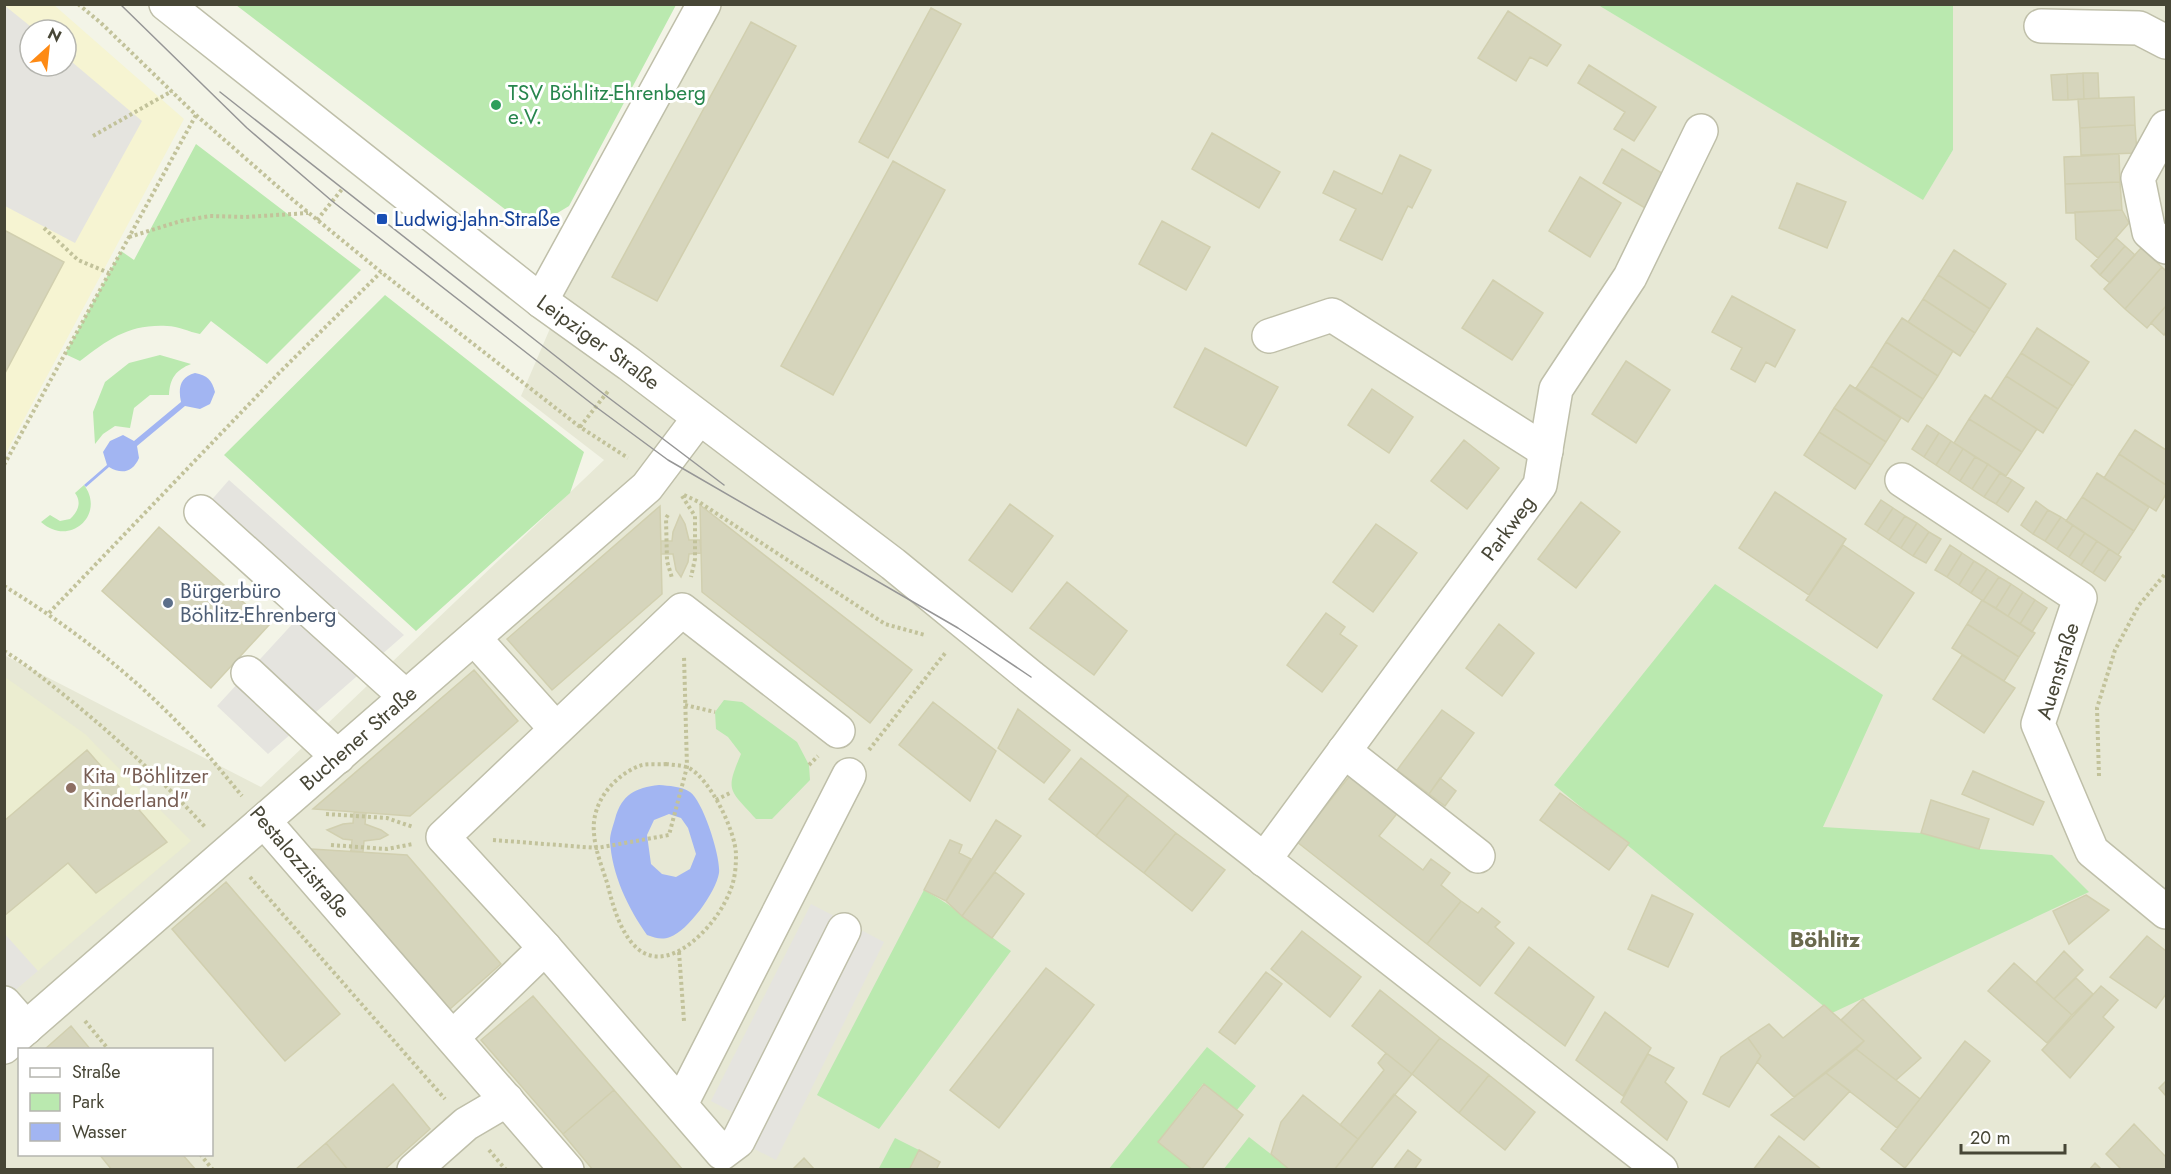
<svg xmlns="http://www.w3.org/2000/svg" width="2171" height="1174" font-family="Jost,sans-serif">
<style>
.residential{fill:#e7e8d5;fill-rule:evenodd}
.commercial{fill:#f6f4d2;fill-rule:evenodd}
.education{fill:#ebedd0}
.green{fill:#bae9af}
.parking{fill:#e5e4df}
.water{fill:#a2b5f2;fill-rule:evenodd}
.building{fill:#d6d5bc;stroke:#d1cfaf;stroke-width:1.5}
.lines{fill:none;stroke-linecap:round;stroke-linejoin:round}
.minor-casing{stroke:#bfbfa9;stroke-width:36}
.path{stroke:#c2c29a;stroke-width:4;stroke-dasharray:3 3;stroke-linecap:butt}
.minor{stroke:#fff;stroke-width:33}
.tram{stroke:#969696;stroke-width:1.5}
.leisure-dot{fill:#2e9e5b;stroke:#fff;stroke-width:2}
.transit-dot{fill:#1a4fb4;stroke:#fff;stroke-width:2}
.service-dot{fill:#5c6f8a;stroke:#fff;stroke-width:2}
.education-dot{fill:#8d6e63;stroke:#fff;stroke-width:2}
.labels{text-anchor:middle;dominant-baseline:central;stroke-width:6;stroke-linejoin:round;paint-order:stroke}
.leisure-label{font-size:21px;fill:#27864d;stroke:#fff;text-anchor:start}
.transit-label{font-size:21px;fill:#164399;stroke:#fff;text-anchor:start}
.street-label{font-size:21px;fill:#474636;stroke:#fff}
.service-label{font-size:21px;fill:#4e5e75;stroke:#fff;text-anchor:start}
.education-label{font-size:21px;fill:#785e54;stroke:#fff;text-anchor:start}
.neighbourhood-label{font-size:22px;font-weight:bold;fill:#6a694d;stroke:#fff}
</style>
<rect width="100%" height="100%" fill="#f3f4e7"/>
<path class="residential" d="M719,5H1598L1923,199L1953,150V5H2166V1169H5L4,655L261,787L604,460L521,396L585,247ZM20,1050H212V1154H20Z"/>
<path class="commercial" d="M5,5H54L184,119L5,455ZM30,30H66V66H30Z"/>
<path class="education" d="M5,677L85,734L191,841L5,999Z"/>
<path class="green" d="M236,5H676L569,206L531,229Z
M1598,5H1953V150L1923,200Z
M196,144L361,270L267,364L211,321L200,334C189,332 178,326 167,326C129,324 109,339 80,361L65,354L121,251L134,260Z
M385,295L584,452L570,493L416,631L224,455Z
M160,355L191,364C176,370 170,378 169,395H150L134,408L130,428L115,426L103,434L95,444L93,412L105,382L129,363Z
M84,485C106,514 70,548 41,522L50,515L60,521L70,519C78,512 82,502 75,493Z
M1715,584L1883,695L1823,827L1921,833L1979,849L2052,855L2089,892L1832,1013L1554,785Z
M724,700L742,702L797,742L809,765L810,780L772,819H756C729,789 725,792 741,754L728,737L716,729L715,712Z
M924,890C955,906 982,931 1011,951L879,1129L817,1095Z
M1207,1047L1256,1086L1237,1110L1203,1084L1158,1142L1193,1169L1108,1170Z
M1249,1137L1290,1169L1223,1170Z
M895,1138L919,1150L909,1169L878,1170Z"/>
<path class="parking" d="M4,5L35,30H30V66H66V57L142,121L75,243L5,206Z
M229,480L404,635L268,754L217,706L308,607L201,512Z
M811,904L884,942L776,1160L723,1133L732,1112L711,1101Z
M4,933L38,971L5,999H4Z"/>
<path class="water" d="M195,373C207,375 212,380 215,392L210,404L200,409L185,406L137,446L139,458C133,472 122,475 109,467L86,487L84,485L107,465L103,452L110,441L123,435L134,441L181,402C178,388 180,377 195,373Z
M659,785C669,786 681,786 690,792C703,801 721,857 719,873C716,892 688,931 670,937C662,940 655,938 647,935C628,908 612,875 610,841C610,834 613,826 615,819C622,794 635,788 659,785ZM669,814L681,818L688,828L696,854L690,869L676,877L662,874L651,864L647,835L654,820Z"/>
<path class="building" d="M931,8L961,24L888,158L859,142Z
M1508,11L1561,45L1547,66L1530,57L1516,81L1478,58Z
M751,22L796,46L657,301L612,277Z
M1589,65L1656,107L1634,141L1614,129L1625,112L1578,83Z
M2083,73H2098L2099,98L2084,99Z
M2083,73L2084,99L2068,100L2067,74Z
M2067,74L2068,100H2053L2051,75Z
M2134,97L2135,125L2080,128L2078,99Z
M2135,125L2137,153L2081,155L2080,128Z
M1212,133L1280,172L1259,208L1192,169Z
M1622,149L1670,178L1650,211L1603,183Z
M2119,154L2120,182L2065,184L2064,157Z
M1400,155L1431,170L1412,208L1408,206L1382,260L1340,240L1356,209L1323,193L1334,171L1382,194Z
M893,161L945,190L833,395L781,366Z
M1580,177L1621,203L1590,257L1549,231Z
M2120,182L2122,210L2066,213L2065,184Z
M1797,183L1846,202L1827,248L1779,228Z
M2122,210L2129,223L2098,258L2076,239L2075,212Z
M1162,221L1210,247L1186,290L1139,264Z
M4,230L64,262L4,375Z
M2116,238L2125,246L2100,275L2091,266Z
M2125,246L2135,255L2110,283L2100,275Z
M2141,248L2162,267L2125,309L2104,289Z
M1954,250L2006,284L1990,309L1938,275Z
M2162,267L2166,271V306L2147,328L2125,309Z
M1938,275L1990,309L1975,333L1923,299Z
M1493,280L1543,313L1512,360L1462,328Z
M1732,296L1795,330L1775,367L1766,362L1755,382L1731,369L1742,348L1712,332Z
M1923,299L1975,333L1960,356L1908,322Z
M2166,306V331L2164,335L2151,323Z
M1902,318L1953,351L1938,376L1886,342Z
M2037,328L2089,362L2073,386L2021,353Z
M1886,342L1938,376L1923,399L1871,366Z
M1205,348L1278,387L1246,446L1174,407Z
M2021,353L2073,386L2058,409L2006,376Z
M1626,361L1670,390L1636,443L1592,414Z
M1871,366L1923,399L1908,422L1856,388Z
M2006,376L2058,409L2043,433L1991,399Z
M1850,385L1901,418L1886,442L1834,408Z
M1372,389L1413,417L1389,453L1348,425Z
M1985,395L2037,429L2022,452L1969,419Z
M1834,408L1886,442L1871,465L1819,432Z
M1969,419L2022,452L2006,476L1954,443Z
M1927,425L1939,433L1924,457L1912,449Z
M2135,430L2166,450V485L2119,454Z
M1819,432L1871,465L1855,489L1804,455Z
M1939,433L1951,441L1936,465L1924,457Z
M1464,440L1499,468L1467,509L1431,481Z
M1951,441L1963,449L1948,473L1936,465Z
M1963,449L1975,457L1960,481L1948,473Z
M2119,454L2166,485V494L2156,511L2104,478Z
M1975,457L1988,464L1972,489L1960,481Z
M1988,464L2000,473L1984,497L1972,489Z
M2000,473L2012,480L1996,504L1984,497Z
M2097,473L2149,507L2134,531L2082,497Z
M2012,480L2024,488L2008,512L1996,504Z
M1775,492L1846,539L1809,595L1739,548Z
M2082,497L2134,531L2118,555L2066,521Z
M1881,500L1893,508L1877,532L1865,524Z
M2036,501L2048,510L2033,534L2021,525Z
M1581,502L1620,532L1576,588L1538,559Z
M1010,504L1053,536L1012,592L969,560Z
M700,505L912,670L870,723L702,592Z
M660,506L662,594L552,690L507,639Z
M1893,508L1905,516L1889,540L1877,532Z
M2048,510L2061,517L2045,541L2033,534Z
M680,515L685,524L689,540H700L701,553L689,554L688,562L681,577L676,570L673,554H661V541H672L673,532Z
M1905,516L1917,523L1901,548L1889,540Z
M2061,517L2073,525L2057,549L2045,541Z
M1917,523L1929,532L1913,556L1901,548Z
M1376,524L1417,553L1373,612L1333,582Z
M2073,525L2085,533L2069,557L2057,549Z
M159,527L269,625L211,688L102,591Z
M1929,532L1941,539L1926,563L1913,556Z
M2085,533L2097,541L2081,565L2069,557Z
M2097,541L2109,549L2093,573L2081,565Z
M1843,545L1914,593L1877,648L1806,600Z
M1950,545L1962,553L1947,577L1935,570Z
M2109,549L2121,557L2105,581L2093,573Z
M1962,553L1974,561L1959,585L1947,577Z
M1974,561L1987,569L1971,593L1959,585Z
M1987,569L1999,577L1983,601L1971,593Z
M1999,577L2011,584L1996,608L1983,601Z
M1067,582L1127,631L1094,675L1030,628Z
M2011,584L2023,592L2008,616L1996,608Z
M2023,592L2035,600L2020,624L2008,616Z
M1982,600L2035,633L2019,657L1967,624Z
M2035,600L2047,608L2032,632L2020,624Z
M1326,613L1345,627L1340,634L1357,646L1322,692L1287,665Z
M1499,624L1534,653L1502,696L1466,668Z
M1967,624L2019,657L2004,681L1952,648Z
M1962,655L2015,688L1984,733L1933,699Z
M474,670L518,721L410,816L313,809Z
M933,702L996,751L970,801L899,745Z
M1018,709L1070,750L1044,783L998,748Z
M1442,710L1474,733L1429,794L1397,770Z
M87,750L167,842L96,893L68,863L4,916V821Z
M1081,758L1128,795L1096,836L1049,799Z
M1973,771L2044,802L2033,825L1962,794Z
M1352,773L1400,810L1379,836L1423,870L1431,859L1450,873L1441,885L1461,901L1427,944L1297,842Z
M1440,778L1456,791L1445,806L1429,794Z
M1560,793L1629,843L1609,870L1540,820Z
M1128,795L1176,833L1144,873L1096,836Z
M1931,800L1989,819L1979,849L1921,833Z
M354,812L366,813L365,824L381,830L388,835L380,839L364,841L363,852L351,851L352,840L343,839L327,830L343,824L353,823Z
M996,820L1021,836L962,916L946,901Z
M1176,833L1225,870L1192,911L1144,873Z
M950,840L962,845L959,853L971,859L946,901L924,890Z
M311,849L407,855L501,964L450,1009Z
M995,872L1024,894L992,938L962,916Z
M226,882L340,1014L285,1061L172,929Z
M1652,895L1693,914L1668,967L1628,949Z
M2086,895L2109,910L2069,944L2053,911Z
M1461,901L1478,913L1482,908L1500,922L1495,927L1514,943L1480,986L1427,944Z
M1302,931L1361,977L1330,1017L1271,969Z
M2147,936L2166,951V994L2156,1008L2110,977Z
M1529,947L1594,997L1565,1046L1495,993Z
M2064,951L2083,970L2054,999L2036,982Z
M2014,963L2072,1015L2047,1043L1988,991Z
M1046,968L1094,1005L999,1128L950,1090Z
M1266,972L1282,984L1235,1044L1219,1032Z
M2076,978L2093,994L2072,1015L2054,999Z
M2101,986L2118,1000L2103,1017L2114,1027L2070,1078L2042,1050Z
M1380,990L1440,1038L1412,1074L1352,1026Z
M533,996L614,1090L563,1134L481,1040Z
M1863,999L1921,1058L1896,1080L1856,1049L1864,1041L1841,1020Z
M1824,1005L1864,1041L1794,1097L1757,1062L1761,1056L1748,1038L1769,1024L1783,1038Z
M1605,1012L1651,1048L1623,1096L1576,1060Z
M71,1026L91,1050H44Z
M1440,1038L1489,1075L1459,1113L1412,1074Z
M1748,1038L1761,1056L1729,1107L1703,1094L1721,1057Z
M1965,1041L1990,1061L1905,1168L1881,1149Z
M1856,1049L1920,1099L1897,1128L1826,1073Z
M1386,1053L1412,1074L1358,1139L1340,1125L1384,1070L1378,1063Z
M1648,1054L1674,1068L1665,1082L1687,1102L1667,1140L1621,1102Z
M1826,1073L1850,1091L1804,1140L1771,1115Z
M1489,1075L1535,1112L1505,1150L1459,1113Z
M2166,1081V1096L2159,1088Z
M393,1084L430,1129L384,1170H348L326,1143Z
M1204,1084L1243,1115L1201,1170H1193L1158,1142Z
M614,1090L683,1170H593L563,1134Z
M1394,1094L1416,1112L1370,1170H1334Z
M1303,1095L1358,1139L1334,1170H1290L1271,1154L1281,1122Z
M2134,1124L2166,1157V1170H2122L2106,1154Z
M1779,1136L1822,1170H1753Z
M326,1143L348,1170H295Z
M919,1150L940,1162L936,1170H909Z
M1408,1150L1421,1160L1414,1170H1393Z
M99,1154H182L196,1170H112Z
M804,1158L815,1170H792Z
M2095,1163L2102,1170H2089Z"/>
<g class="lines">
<defs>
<g id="minor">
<path id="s1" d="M166,4L541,301L629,364L893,564L1031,677L1661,1170"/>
<path d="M2041,26L2139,28L2166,42"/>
<path d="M2166,127L2138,178L2149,232L2166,247"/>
<path d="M541,301L704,4"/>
<path d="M1269,336L1332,315L1546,451"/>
<path d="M1902,480L2080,598L2038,724L2092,851L2166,912"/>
<path d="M201,512L406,697"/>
<path d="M474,638L556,729"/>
<path d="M248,673L338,757"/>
<path d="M838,731L682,610L443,837L545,948L722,1153L738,1141L844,930"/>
<path d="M1344,751L1478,856"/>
<path d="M264,821L567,1170"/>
<path id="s2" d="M1264,860L1540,485L1556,389L1630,277L1701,131"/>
<path d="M4,1003L26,1028"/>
<path d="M453,1037L545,948"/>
<path id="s3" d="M4,1047L647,487L699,418"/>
<path d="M681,1104L849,775"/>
<path d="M414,1170L466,1124L507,1100"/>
</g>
</defs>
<use href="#minor" class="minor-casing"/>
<path class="path" d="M78,4L101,23L196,115L293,200L381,272L580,427L628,458
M93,136L172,91
M317,220L343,188
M44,228L78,260L109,273
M129,237L181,221L210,216L246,217L308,213
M580,427L609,390
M4,465L196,115
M684,495L699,502L885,624L925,635
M682,496L695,516V559L691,577
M668,515L666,518L667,561L672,578
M4,586C68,625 129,672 181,726C203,748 222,772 242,796
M49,613L279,373L381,272
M4,651C26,664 44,679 64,695C114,735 161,779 205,827
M685,705L715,712
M869,750L946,652
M666,764C673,765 682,765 689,768C710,779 735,830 736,854C736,873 734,885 725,902C713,926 675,969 644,953C623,942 613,907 608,886C603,869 595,851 594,833C591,804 612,777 639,766C647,763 658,765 666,764Z
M809,765L818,756
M2099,776L2097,708L2115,650L2139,605L2166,573
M716,800L732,792
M326,814L387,818L413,827
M493,840L597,848L669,835L687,767L684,656
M331,845L387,849L413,844
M250,877L445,1099
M679,952L684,1021
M85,1021L109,1050
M489,1150L506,1170
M200,1154L213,1170"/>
<use href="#minor" class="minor"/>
<path class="tram" d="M120,4L247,128L332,201L596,407L668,460L958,628L1031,677
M220,92L605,395L724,485"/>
</g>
<circle class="leisure-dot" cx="496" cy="105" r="6"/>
<rect class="transit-dot" x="376" y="213" width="12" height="12" rx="3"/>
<circle class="service-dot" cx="168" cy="603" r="6"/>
<circle class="education-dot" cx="71" cy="788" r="6"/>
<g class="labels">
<g class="leisure-label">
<text x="508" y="93">TSV Böhlitz-Ehrenberg<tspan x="508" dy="24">e.V.</tspan></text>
</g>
<g class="transit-label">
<text x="394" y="219">Ludwig-Jahn-Straße</text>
</g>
<g class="street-label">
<text stroke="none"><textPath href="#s1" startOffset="549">Leipziger Straße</textPath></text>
<text stroke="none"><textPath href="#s2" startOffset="412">Parkweg</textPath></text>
<text transform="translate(2058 671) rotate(-73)">Auenstraße</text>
<text stroke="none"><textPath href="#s3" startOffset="470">Buchener Straße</textPath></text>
<text transform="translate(300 862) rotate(49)">Pestalozzistraße</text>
</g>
<g class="service-label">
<text x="180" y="591">Bürgerbüro<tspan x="180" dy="24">Böhlitz-Ehrenberg</tspan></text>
</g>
<g class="education-label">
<text x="83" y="776">Kita "Böhlitzer<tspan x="83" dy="24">Kinderland"</tspan></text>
</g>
<g class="neighbourhood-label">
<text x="1825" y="939">Böhlitz</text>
</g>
</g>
<rect width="2171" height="1174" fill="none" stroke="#474636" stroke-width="12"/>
<rect x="18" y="1048" width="195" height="108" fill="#ffffff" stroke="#b5b5af" stroke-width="1.5"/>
<rect x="30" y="1068" width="30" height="9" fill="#ffffff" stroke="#b5b5af" stroke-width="1.5"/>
<text x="72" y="1078" font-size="18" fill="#474636">Straße</text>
<rect x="30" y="1093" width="30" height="18" fill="#bae9af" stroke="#b5b5af" stroke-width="1.5"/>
<text x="72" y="1108" font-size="18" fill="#474636">Park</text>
<rect x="30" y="1123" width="30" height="18" fill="#a2b5f2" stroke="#b5b5af" stroke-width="1.5"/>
<text x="72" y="1138" font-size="18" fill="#474636">Wasser</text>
<g transform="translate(48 48) rotate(27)"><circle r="28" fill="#ffffff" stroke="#b5b5af" stroke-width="1.5"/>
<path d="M0-4.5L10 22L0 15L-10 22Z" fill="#fe8a14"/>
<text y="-9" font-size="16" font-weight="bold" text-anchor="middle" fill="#474636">N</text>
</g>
<path d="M1961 1144v9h104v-9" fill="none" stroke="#474636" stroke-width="3"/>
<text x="1970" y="1144" font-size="18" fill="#474636" stroke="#ffffff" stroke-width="4.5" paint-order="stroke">20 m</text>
</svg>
